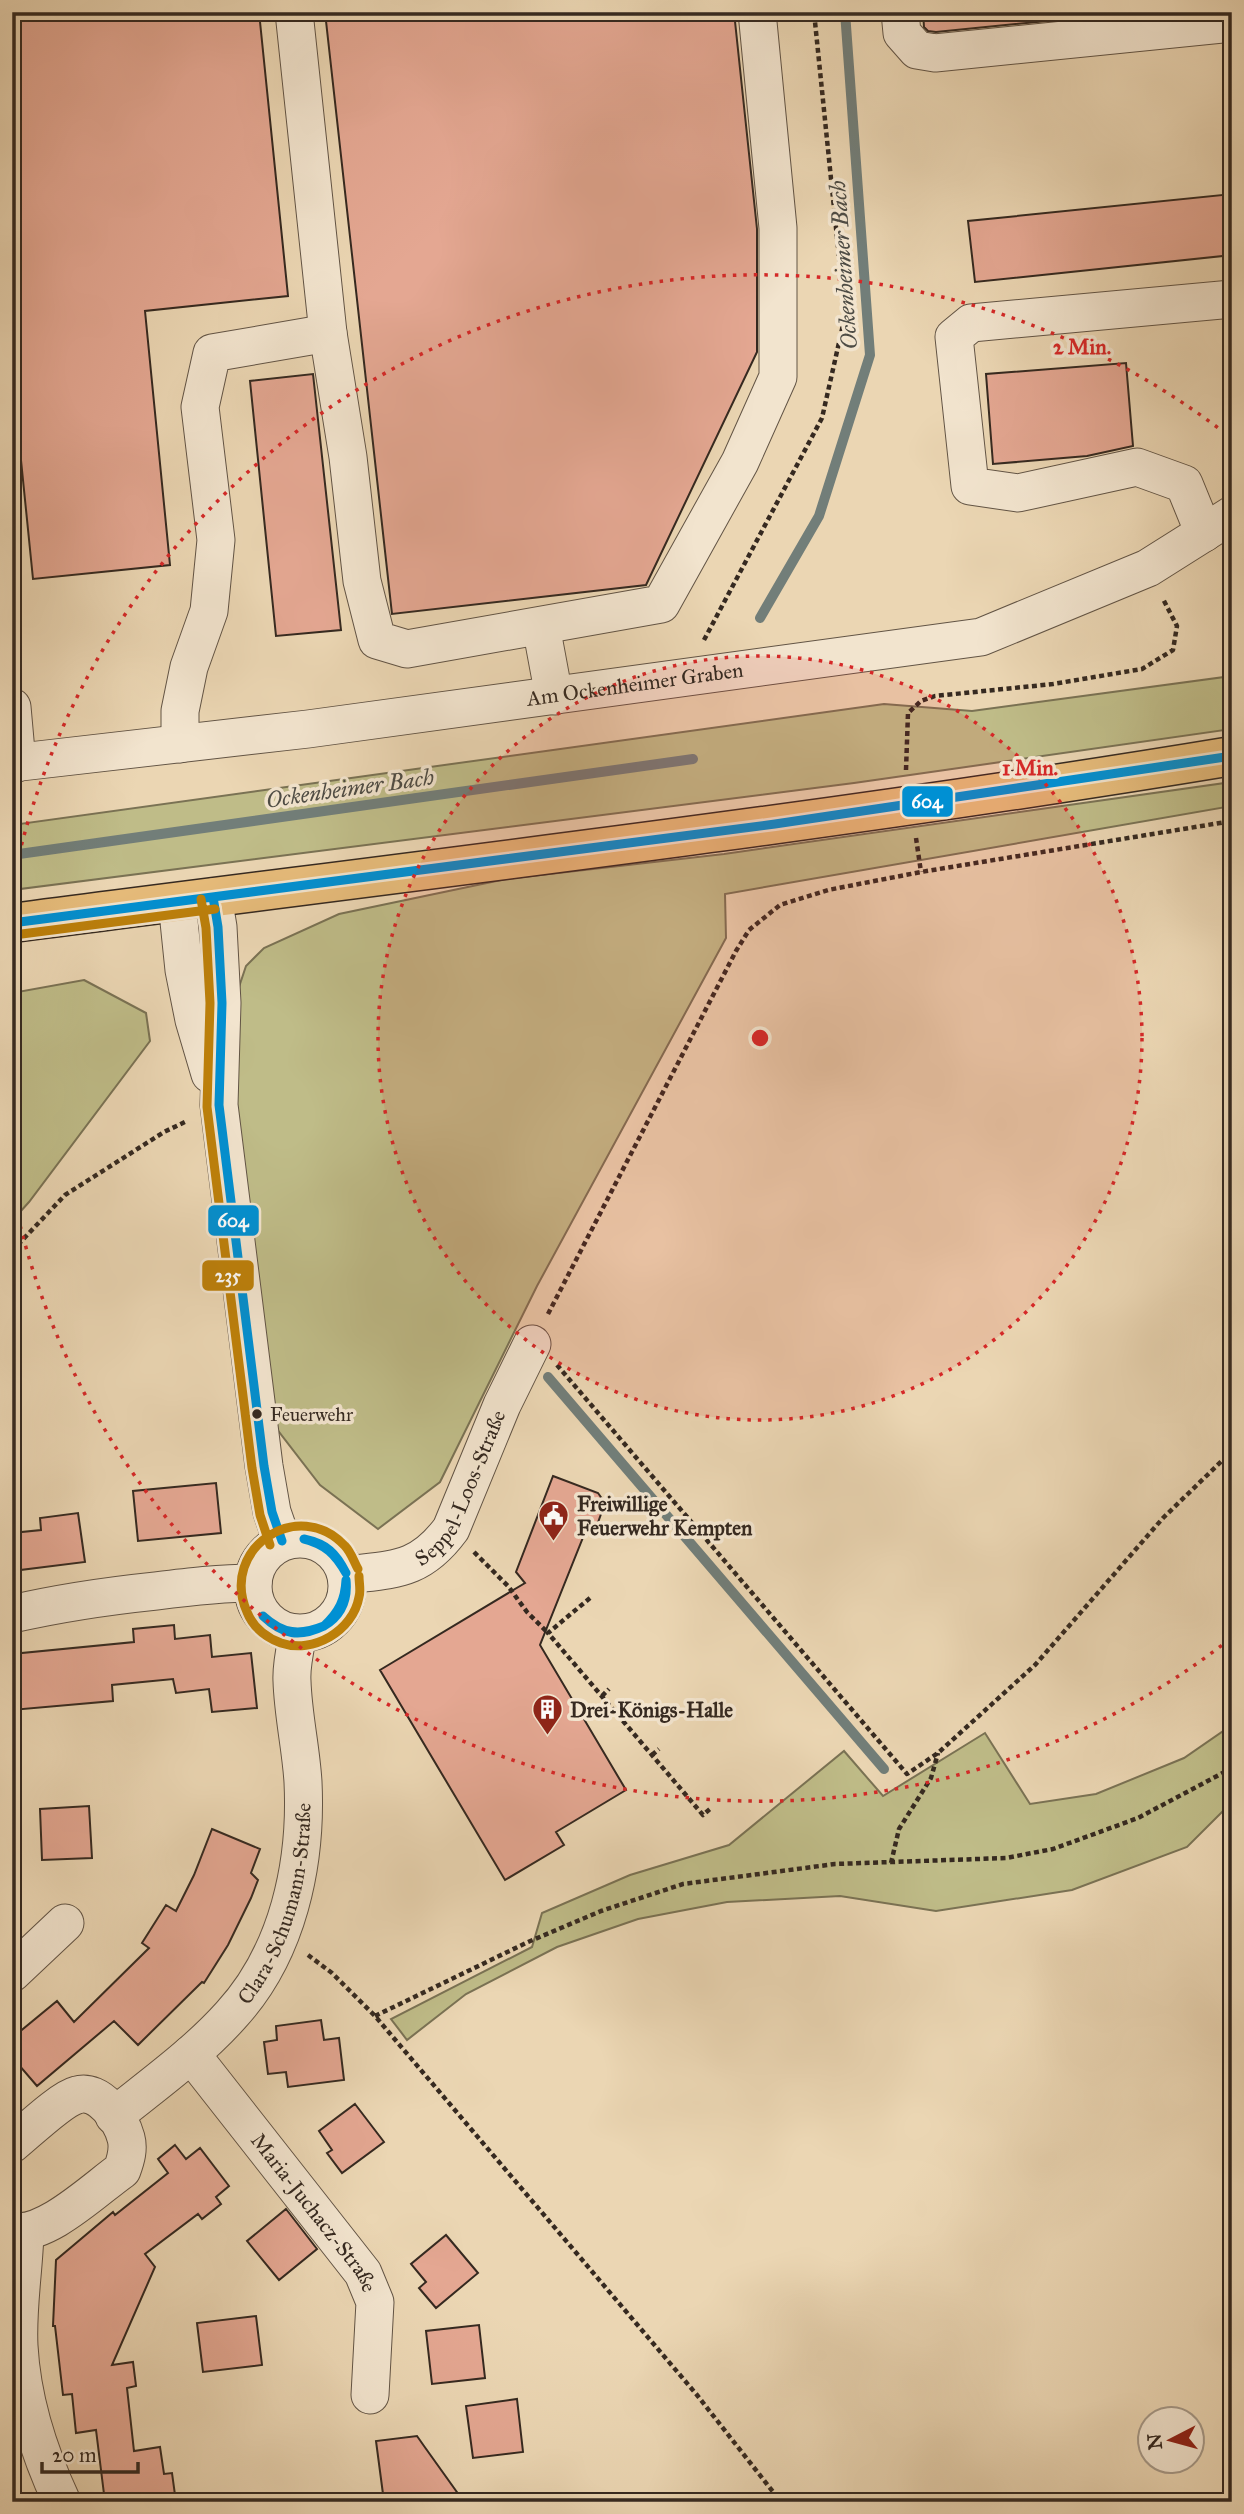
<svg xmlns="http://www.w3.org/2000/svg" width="1244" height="2514" font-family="'IM FELL Great Primer',serif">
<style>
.green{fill:#bfbc88;stroke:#7a7254;stroke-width:2}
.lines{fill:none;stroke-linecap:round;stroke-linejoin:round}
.stream{stroke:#727e79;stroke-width:10}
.building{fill:#e4a792;stroke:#352920;stroke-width:2}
.minor-casing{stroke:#625445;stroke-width:39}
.major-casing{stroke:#352920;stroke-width:41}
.path{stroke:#352920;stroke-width:4.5;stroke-dasharray:5 3.5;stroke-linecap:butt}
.minor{stroke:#f2e4ce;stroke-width:37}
.major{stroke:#e6bb7a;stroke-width:38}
.bus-1-casing{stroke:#f2e4ce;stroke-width:14}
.bus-2-casing{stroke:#f2e4ce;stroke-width:14}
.bus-1{stroke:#0090d3;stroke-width:9}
.bus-2{stroke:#bd800a;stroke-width:9}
.ring{fill:none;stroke:#d62828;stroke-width:3.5;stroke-dasharray:3.5 7}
.bus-dot{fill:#352920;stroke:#f2e4ce;stroke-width:2.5}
.labels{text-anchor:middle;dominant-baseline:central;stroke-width:7;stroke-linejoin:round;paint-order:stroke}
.bus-label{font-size:19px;fill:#352920;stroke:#f2e4ce;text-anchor:start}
.street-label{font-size:21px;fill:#352920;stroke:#f2e4ce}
.poi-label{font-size:21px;font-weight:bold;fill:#352920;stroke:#f2e4ce;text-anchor:start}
.water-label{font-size:23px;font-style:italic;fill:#4e4c45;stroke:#f2e4ce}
.centre{fill:#d62828;stroke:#f2e4ce;stroke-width:3.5}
.ring-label{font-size:21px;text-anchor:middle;font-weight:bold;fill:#d62828;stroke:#f2e4ce;stroke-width:7;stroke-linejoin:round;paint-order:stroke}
.line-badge{stroke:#f2e4ce;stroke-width:2.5}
.badge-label{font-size:19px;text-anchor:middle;font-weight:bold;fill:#fff}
</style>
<rect width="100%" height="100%" fill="#ebd6b3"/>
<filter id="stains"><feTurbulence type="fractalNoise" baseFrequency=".00286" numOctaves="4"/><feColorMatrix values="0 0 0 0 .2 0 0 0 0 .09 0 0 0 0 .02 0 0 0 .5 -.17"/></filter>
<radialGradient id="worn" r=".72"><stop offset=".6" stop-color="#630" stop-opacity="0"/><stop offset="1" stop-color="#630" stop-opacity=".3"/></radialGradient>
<path class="green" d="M1232,676V729L854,783L12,890V825L884,704L972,711Z
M1232,782V806L725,894L726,938L537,1286L440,1482L378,1529L320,1485L273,1424L233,1094L234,1002L246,966L264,948L339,914L506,879L724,854Z
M84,980L146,1013L150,1041L29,1202L12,1221V993Z
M1232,1725V1802L1187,1847L1072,1890L936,1911L840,1896L727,1902L638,1919L557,1947L466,1994L407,2040L391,2019L532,1947L542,1913L630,1875L729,1845L844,1751L883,1796L985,1733L1030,1804L1096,1794L1184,1758Z"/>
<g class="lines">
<path class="stream" d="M760,618L819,516L870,355L845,12
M12,855L693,759
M548,1377L884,1769"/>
</g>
<path class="building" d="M12,12H259L288,296L145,311L170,565L33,579L12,371Z
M325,12H734L757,229V352L646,585L392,614Z
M923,12H1067V19L936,32L928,31L924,27Z
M1232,194V255L975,282L968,221Z
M1126,363L1133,446L1087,456L993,464L986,374Z
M313,374L341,630L276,636L250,381Z
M553,1476L598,1493L605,1503L596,1528L588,1525L540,1645L626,1790L556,1832L564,1845L505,1880L380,1670L525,1583L516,1572Z
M216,1483L221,1533L138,1541L133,1491Z
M78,1513L85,1562L12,1571V1533L41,1530L40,1518Z
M174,1625L175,1639L210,1635L212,1657L251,1653L257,1708L212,1712L209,1689L176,1693L173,1679L112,1685L113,1701L12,1710V1654L134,1642L133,1629Z
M89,1806L92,1858L42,1860L40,1809Z
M212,1829L260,1849L251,1873L258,1880L251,1898L228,1945L204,1983L202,1982L138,2045L114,2021L37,2086L12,2057V2038L57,2001L74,2022L149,1948L142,1943L166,1905L176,1911L194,1875Z
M321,2020L324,2040L339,2038L344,2080L288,2087L286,2072L268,2074L264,2042L277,2040L276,2026Z
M355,2104L384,2142L342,2173L327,2153L332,2150L319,2131Z
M175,2145L186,2159L200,2148L229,2186L216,2197L221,2204L202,2219L198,2214L145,2254L155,2267L112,2365L133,2362L136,2386L127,2388L134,2451L160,2447L164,2474L172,2473L176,2502H105L96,2430L76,2433L72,2394L63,2395L55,2326H53L56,2260L113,2212L115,2215L168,2173L158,2159Z
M286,2209L317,2249L279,2280L247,2241Z
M446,2235L478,2273L436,2308L419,2288L426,2282L411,2264Z
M256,2316L262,2365L203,2372L197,2323Z
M479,2325L485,2378L432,2384L426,2331Z
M517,2399L523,2452L473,2458L466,2406Z
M417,2436L424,2446L464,2502H389L383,2494L376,2441Z"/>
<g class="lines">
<defs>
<g id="minor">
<path d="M294,12L328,333L348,457L362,581L377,640L407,649L661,604L740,462L778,377V228L757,12"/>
<path d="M900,12L902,33L917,50L935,53L1232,23"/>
<path d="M1204,533L1184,484L1137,467L1018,493L970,486L954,337L971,323L1232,299"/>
<path d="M541,626L554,696"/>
<path d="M12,707L17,763"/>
<path d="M180,744V711L189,667L209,611L216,540L200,407L212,353L328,333"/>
<path id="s1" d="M12,763L308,729L981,637L1148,568L1232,515"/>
<path d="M213,897L218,927L222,1003L219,1105L264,1466L272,1512L282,1541"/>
<path d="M177,902L184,970L194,1020L210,1074"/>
<circle cx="300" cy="1586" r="47"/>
<path id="s2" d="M347,1575C395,1569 420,1571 451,1529L502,1405L532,1344"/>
<path d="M12,1614C60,1603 108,1596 156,1591C188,1587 220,1583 253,1583"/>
<path d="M12,1973L65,1923"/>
<path id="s3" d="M191,2054L363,2273L375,2302L370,2395"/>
<path id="s4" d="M114,2116C154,2084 197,2053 231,2015C288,1953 307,1864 303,1782C301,1748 293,1715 292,1681C291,1666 295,1649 298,1634"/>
<path d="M12,2144C27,2132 61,2099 77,2095C99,2088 121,2119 126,2138C129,2149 126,2159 122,2170C95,2189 45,2238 12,2231"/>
<path d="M25,2232C24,2270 17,2308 19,2346C22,2401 39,2453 62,2502"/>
</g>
<path id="major" d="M12,923C419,870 827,823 1232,756"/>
</defs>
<use href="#minor" class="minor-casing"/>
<use href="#major" class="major-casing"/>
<path class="path" d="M704,640L822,418L845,316L814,12
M906,770L908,713L921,701L935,696L1053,684L1142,669L1173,650L1177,626L1163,599
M916,838L921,872
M12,1251L65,1195L164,1132L187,1121
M548,1314L736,951L749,930L780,905L828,890L921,872L1232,821
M557,1365L907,1774L938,1753L1035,1665L1163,1518L1232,1451
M474,1552L508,1586L527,1612L548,1633
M590,1598L548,1633L703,1815L710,1809
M602,1696L609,1689
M652,1755L659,1749
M891,1863L899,1829L931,1778L938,1753
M308,1955L332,1973L375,2016L697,2395L781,2502
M375,2016L528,1942L601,1911L683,1884L835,1864L1006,1858L1053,1849L1138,1818L1232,1768"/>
<use href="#minor" class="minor"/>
<use href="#major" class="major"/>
<defs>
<path id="bus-1" d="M213,897L218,927L222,1003L219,1105L264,1466L272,1512L282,1541
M12,923L775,824L1232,756
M304,1539C327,1544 336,1553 346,1573
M304,1539C326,1545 335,1554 346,1573
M263,1616C283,1634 299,1636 324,1626
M263,1616C283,1635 299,1638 324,1626
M324,1626C339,1612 345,1600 346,1580
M324,1626C342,1615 348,1600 346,1580"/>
<path id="bus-2" d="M201,899L206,928L210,1003L207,1107L252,1468L260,1515L270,1545
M14,935L215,909
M358,1569C354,1562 351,1552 345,1546C299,1496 219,1548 247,1612C253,1627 265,1637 281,1643C313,1654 353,1631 359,1597C361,1591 359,1583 359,1576"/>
</defs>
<use href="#bus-1" class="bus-1-casing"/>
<use href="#bus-2" class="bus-2-casing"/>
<use href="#bus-1" class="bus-1"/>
<use href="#bus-2" class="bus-2"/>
</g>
<circle cx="760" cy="1038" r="382" fill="#d62828" fill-opacity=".12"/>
<g class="ring">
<circle cx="760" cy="1038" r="382"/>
<path d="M1230 1639A763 763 0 0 1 12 1190M12 886A763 763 0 0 1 1230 437"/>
</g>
<defs>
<symbol id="civic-pin" viewBox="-11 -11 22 30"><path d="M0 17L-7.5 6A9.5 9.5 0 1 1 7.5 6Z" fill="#8f2418" stroke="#f2e4ce"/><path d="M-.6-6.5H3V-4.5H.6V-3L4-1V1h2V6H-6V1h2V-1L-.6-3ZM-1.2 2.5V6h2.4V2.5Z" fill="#fff"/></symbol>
<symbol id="building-pin" viewBox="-11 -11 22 30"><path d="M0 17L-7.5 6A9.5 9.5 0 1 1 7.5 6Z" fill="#8f2418" stroke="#f2e4ce"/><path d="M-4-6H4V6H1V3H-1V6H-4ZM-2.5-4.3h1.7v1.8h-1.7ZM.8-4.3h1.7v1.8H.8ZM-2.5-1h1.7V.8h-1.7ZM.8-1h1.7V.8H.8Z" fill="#fff"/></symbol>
</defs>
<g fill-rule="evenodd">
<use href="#civic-pin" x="536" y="1498" width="35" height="47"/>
<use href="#building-pin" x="530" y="1692" width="35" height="47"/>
</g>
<circle class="bus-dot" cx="257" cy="1414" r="6"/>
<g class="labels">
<g class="bus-label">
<text x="270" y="1414">Feuerwehr</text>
</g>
<g class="street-label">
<text stroke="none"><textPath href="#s1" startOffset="628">Am Ockenheimer Graben</textPath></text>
<text stroke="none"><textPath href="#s2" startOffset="159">Seppel-Loos-Straße</textPath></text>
<text stroke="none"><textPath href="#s4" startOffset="278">Clara-Schumann-Straße</textPath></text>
<text stroke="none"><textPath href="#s3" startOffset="201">Maria-Juchacz-Straße</textPath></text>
</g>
<g class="poi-label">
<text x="577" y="1504">Freiwillige<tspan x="577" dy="24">Feuerwehr Kempten</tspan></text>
<text x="570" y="1710">Drei-Königs-Halle</text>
</g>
<g class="water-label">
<text transform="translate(843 265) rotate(-94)">Ockenheimer Bach</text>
<text transform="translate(350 788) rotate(-8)">Ockenheimer Bach</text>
</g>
</g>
<circle cx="760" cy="1038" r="10" class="centre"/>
<g class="ring-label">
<text x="1082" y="354">2 Min.</text>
<text x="1030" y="775">1 Min.</text>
</g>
<g class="line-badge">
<rect x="901" y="785" width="53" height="33" rx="7" fill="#0090d3"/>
<rect x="207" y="1204" width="53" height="33" rx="7" fill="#0090d3"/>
<rect x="201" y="1259" width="54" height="33" rx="7" fill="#bd800a"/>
</g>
<g class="badge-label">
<text x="927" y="808">604</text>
<text x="233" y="1227">604</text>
<text x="228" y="1282">235</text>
</g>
<rect width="1244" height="2514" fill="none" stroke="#ebd6b3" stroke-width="42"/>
<rect x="14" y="14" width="1216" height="2486" fill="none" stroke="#352920" stroke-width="3.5"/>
<rect x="21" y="21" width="1202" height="2472" fill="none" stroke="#352920" stroke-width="2"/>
<g transform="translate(1171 2440) rotate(264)"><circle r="33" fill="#f2e4ce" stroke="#a69988" stroke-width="2"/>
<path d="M0-5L12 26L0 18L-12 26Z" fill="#8f2418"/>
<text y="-10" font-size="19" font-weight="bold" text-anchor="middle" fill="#352920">N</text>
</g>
<path d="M42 2462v10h96v-10" fill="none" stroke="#352920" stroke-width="3.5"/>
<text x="52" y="2462" font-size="21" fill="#352920" stroke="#f2e4ce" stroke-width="5" paint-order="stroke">20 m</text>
<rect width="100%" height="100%" filter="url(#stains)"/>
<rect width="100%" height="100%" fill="url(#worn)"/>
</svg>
